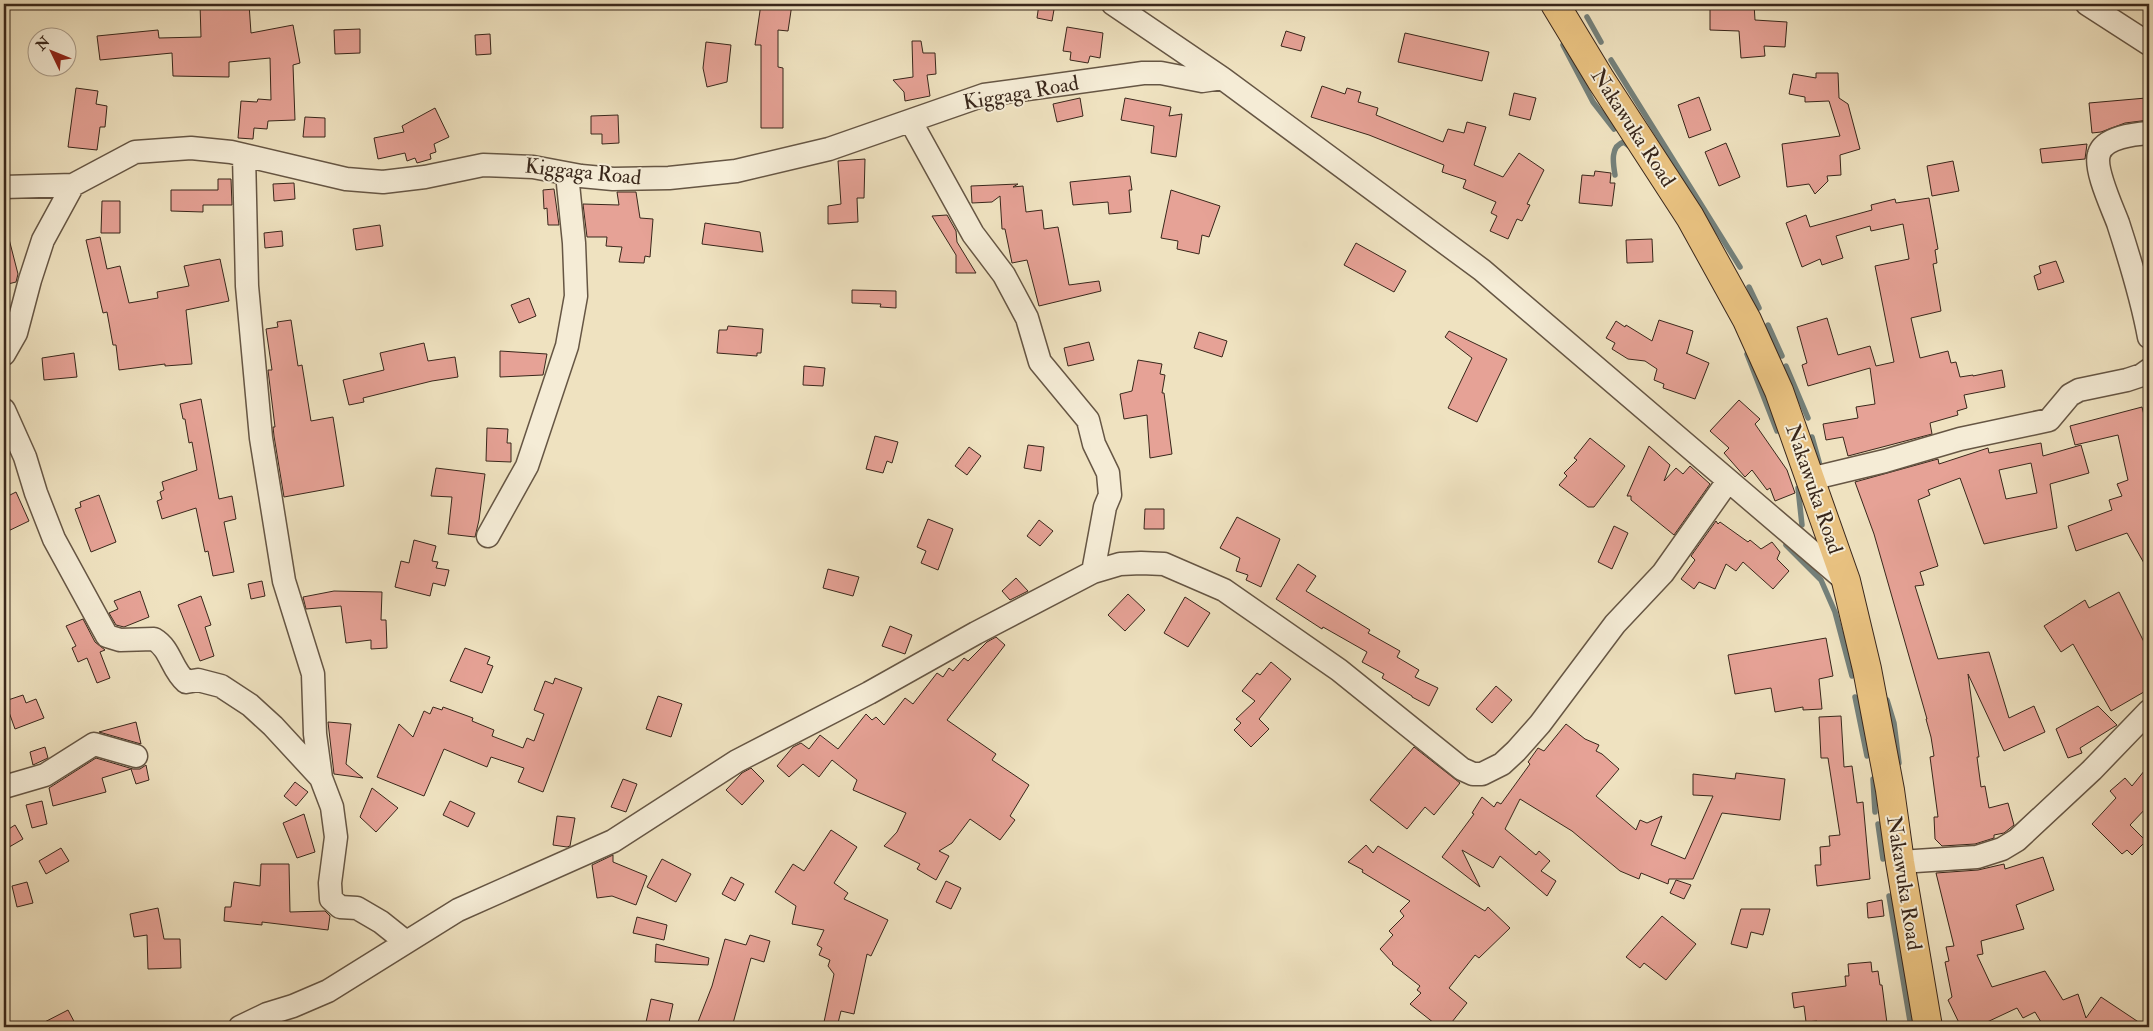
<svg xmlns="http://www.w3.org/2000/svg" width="2153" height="1031" font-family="'IM FELL Double Pica',serif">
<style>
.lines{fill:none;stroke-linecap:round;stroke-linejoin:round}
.stream{stroke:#74807a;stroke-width:5.5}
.building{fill:#e6a296;stroke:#39271b;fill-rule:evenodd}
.minor-casing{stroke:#665644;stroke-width:25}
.major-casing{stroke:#39271b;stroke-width:30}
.minor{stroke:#f5ecd6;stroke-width:22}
.major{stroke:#e8c180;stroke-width:28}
.labels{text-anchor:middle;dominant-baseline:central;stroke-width:4;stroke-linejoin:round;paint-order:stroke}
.street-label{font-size:21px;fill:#39271b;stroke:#f5ecd6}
</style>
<rect width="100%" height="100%" fill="#efe2c0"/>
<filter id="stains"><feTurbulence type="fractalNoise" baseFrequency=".004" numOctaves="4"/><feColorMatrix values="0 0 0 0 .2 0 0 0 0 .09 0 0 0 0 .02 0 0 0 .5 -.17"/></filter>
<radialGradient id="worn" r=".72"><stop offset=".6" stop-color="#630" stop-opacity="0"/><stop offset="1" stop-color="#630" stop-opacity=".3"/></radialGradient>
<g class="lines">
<path class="stream" d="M1587,17L1601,42
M1563,45L1593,102L1614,129
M1611,60L1740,267
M1615,175C1613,163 1610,146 1624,142L1629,146
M1749,287L1759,308
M1768,325L1782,356
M1747,354L1777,431
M1786,366L1808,418
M1812,437L1821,469
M1798,488L1802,525
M1786,545L1821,580L1835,612L1852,676
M1855,697L1867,756
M1887,700L1894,723L1899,763
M1873,779L1875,812
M1878,824L1883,859
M1889,896L1911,1027"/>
</g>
<path class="building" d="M200,4H249L251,33L293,25L300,63L293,65L295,120L268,121L267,129L254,128L253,139L238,138L241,101L257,102L258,99L271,100L270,58L229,62V77L173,76L172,53L100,60L97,36L158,30L159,38L201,37Z
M761,4H792L788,31L778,30V67L783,68V128H761V45H755Z
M1039,4H1055L1052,21L1037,18Z
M1710,4H1754L1755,20L1787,22L1785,47L1764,46L1765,56L1741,58L1739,31L1710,30Z
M1067,27L1103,33L1100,58L1090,56L1088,63L1070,60L1071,52L1063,51Z
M360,29V53L335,54L334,30Z
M1286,31L1305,37L1301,51L1281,46Z
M1405,33L1489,52L1482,81L1398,62Z
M490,34L491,54L476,55L475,35Z
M912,41H921L923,53H935L936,74L927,75L930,96L905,101L904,92L893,80L913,77Z
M706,42L731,45L727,82L707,87L703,68Z
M1816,73H1838L1839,98L1848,104L1860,149L1840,155L1841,175L1827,176L1828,181L1815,194L1809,184L1787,187L1782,144L1840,136L1829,101L1805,102V97L1789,94L1793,74L1816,78Z
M1322,86L1345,94L1347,88L1361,92L1358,102L1378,108L1376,115L1443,142L1448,129L1464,133L1467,122L1486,127L1474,165L1503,177L1519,153L1544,170L1527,204L1530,205L1522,221L1517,219L1508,239L1490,231L1497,216L1491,213L1496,202L1463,188L1466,180L1442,172L1444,165L1369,135L1311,117Z
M76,88L98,91L96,104L107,106L105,127H100L97,150L68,147Z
M1514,93L1536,98L1530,120L1509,115Z
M1699,97L1711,130L1689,138L1678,105Z
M1080,98L1083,116L1057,122L1053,104Z
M1125,98L1171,107L1169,116L1182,114L1176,157L1151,153L1154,126L1121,120Z
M2146,98V103L2149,102V120L2125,123L2101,132L2092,133L2089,103Z
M435,108L449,137L434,144L436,152L430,154L431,159L417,163L415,158L407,161L405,153L378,159L374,138L404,132L402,126Z
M618,115L619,143L602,144V134H591V116Z
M305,117L325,118V137H303Z
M1726,143L1740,177L1719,186L1705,152Z
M2087,144L2085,159L2042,163L2040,149Z
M865,159L864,198H857L858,222L828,224V206L841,204L838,161Z
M1953,161L1959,191L1932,196L1927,166Z
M1595,171L1611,173L1610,183H1615L1612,206L1579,203L1582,175L1594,176Z
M1130,176L1132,190H1129L1131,212L1109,214L1108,202L1073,205L1070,182Z
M218,179H231L232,205H203V212L171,211V190H218Z
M294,183L295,199L274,201L273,184Z
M1018,184L1013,187L1023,186L1026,212L1042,210L1044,229L1058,227L1069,285L1099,281L1101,291L1039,306L1027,260L1012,263L1005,229H1002L1000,196L992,202L972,203L971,186Z
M554,189L559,225H548L547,208L544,209L543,190Z
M1171,190L1220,206L1209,237L1202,235L1199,254L1177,249L1178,241L1161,238Z
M617,192H636L640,218L653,219L650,257L645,256L644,263L619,262L622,247L606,246L607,237H587L583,204L619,205Z
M1929,198L1938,249L1935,250L1937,263L1933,264L1941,311L1911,318L1920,358L1948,351L1951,363L1956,362L1960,377L1973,375V376L2002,370L2005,387L1964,395L1967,408L1957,411L1958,415L1930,423L1932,434L1848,456L1843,437L1826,440L1823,424L1858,418L1856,407L1875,404L1870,368L1808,386L1802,365L1807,363L1797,327L1827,318L1838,355L1870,346L1876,366L1894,362L1875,266L1909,259L1903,224L1871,231L1870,226L1836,236L1843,258L1822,265L1820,259L1802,267L1786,223L1806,215L1810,227L1872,210L1871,205L1895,199L1896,203Z
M102,201H120V233H101Z
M947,215L956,231L957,242L976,273H956V255L932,216Z
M705,223L760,232L763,252L702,244Z
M380,225L383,246L356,250L353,229Z
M282,231L283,246L265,248L264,233Z
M100,237L107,269L120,266L129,303L158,298L157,292L189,286L184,266L220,259L229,301L186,310L192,364L165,366V364L119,370L116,345H113L107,312L103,313L86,240Z
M9,239L18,274L16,282L4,285V240Z
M1652,239L1653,262L1627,263L1626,240Z
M1356,243L1406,271L1394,292L1344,265Z
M2056,261L2064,282L2038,290L2034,276L2041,273L2039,266Z
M852,290L896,291V308L880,307L881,304L852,303Z
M529,298L536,316L519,323L511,305Z
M291,320L298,366L302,365L311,421L333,417L344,486L284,497L274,436L273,427H275L268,370H272L266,329L278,327L277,322Z
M1659,320L1693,331L1687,353H1686L1709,363L1695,399L1663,388L1664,384L1654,380L1657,369L1645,361L1628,359L1612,349L1615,343L1606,338L1616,321L1625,327L1626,325L1652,341Z
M728,326L763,329L761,353H757V356L717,353L719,330H727Z
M1449,331L1507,359L1477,422L1448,408L1472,358L1445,337Z
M1199,332L1227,341L1222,357L1194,348Z
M1089,342L1094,360L1068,366L1064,348Z
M424,343L428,361L455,357L458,377L432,381L363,398L364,402L349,405L343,380L384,370L380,353Z
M500,351L547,354L543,375L500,377Z
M74,353L77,377L44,380L42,358Z
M1138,360L1162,364L1160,374L1165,375L1162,393H1164L1172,454L1150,458L1147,415L1124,419L1120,394L1132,391Z
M804,366L825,368L823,386L803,385Z
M201,399L219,499L232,496L236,519L224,522L234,572L213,576L208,551L205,552L196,508L162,519L157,501L162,499L160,492L164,490L162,482L197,470L192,442L189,443L185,419H183L180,404Z
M1739,400L1760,419L1755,424L1787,470L1795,493L1775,501L1770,488L1767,490L1752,470L1745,477L1724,453L1729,448L1710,431Z
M2142,407L2149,435V572L2127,533L2076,551L2068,526L2112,510L2109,500L2122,496L2117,484L2128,480L2118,435L2075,445L2070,426Z
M487,428L508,429L507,443H511V462L486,461Z
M875,436L898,442L892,463L887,461L883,473L866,469Z
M1590,438L1625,466L1594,507H1588L1559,485L1567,476L1564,473L1577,460L1574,458Z
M2041,443L2043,456L2081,445L2089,473L2050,484L2057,528L1984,544L1960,478L1928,490L1930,495L1918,500L1938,566L1920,572L1924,585L1915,586L1938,659L1989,652L2009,718L2034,706L2045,732L2004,751L1968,674L1979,757H1977L1981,787L1985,786L1989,808L2008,803L2014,825L2004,833L1994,835V838L1975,844L1942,846L1935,839L1934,817H1938L1930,757L1934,756L1931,737L1926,719H1927L1874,534L1855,482L1938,459L1939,464L1988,448L1989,453ZM2031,463L2037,493L2006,499L1999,470Z
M1028,445L1044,447L1041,471L1024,468Z
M1649,446L1670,465L1664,481L1676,468L1683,474L1690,466L1710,484L1674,535L1631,500V496H1627Z
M969,447L981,456L967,475L955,466Z
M436,468L485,474L479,520L475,537L448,534L452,497L431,496Z
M16,492L29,521L4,533V498Z
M99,495L116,542L91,552L75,509L81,507L80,502Z
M1145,509H1164V529H1144Z
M1237,517L1280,539L1261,587L1246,580L1248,575L1236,571L1240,558L1220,548Z
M928,519L953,529L938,570L921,563L926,551L917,547Z
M1039,520L1053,531L1040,546L1027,536Z
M1716,521L1718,524L1720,522L1748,542L1750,540L1761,549L1772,542L1780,552L1777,559L1789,571L1773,589L1743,562L1736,571L1726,564L1715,589L1699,582L1694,589L1681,579L1695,560L1691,556Z
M1614,526L1628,533L1612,569L1598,562Z
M414,540L436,546L432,561L438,562L436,568L449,570L445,586L433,583L430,596L395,587L401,561L409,563Z
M1298,564L1316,576L1306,591L1370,630L1368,633L1400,651L1397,657L1419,670L1415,677L1438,688L1429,706L1412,697V696L1382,678L1384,674L1362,662L1367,652L1323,627L1322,629L1276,599Z
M828,569L859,577L853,596L823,588Z
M1016,578L1028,591L1010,600L1002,591Z
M262,581L265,596L251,599L248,584Z
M140,591L149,617L124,627L116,625L109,613L118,609L114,601Z
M334,591L382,592L381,620H386L387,648L371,649V640L346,643L341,606L306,609L303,597Z
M2119,592L2149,652V689L2111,711L2073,644L2061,652L2044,626L2085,600L2089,608Z
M1128,594L1145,610L1125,631L1108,615Z
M201,596L211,625L205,627L214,656L200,661L178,605Z
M1185,597L1210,613L1188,647L1164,633Z
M83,619L95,642L105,650L100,652L110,678L97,683L87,658L78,662L72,648L76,646L66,626Z
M890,626L912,635L905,654L882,646Z
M996,637L1005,645L947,720L996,754L992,760L1029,785L1010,816L1015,820L1000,840L970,819L952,843L939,851L949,856L936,880L917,869L920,864L884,846L897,832L906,813L853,790L857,780L832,760L819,777L803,764L789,777L777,766L793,747L801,743L809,749L820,735L838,749L866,714L872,720L876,717L884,725L905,698L913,704L937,673L943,677L949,668L953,671L964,658L968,661L987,642Z
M1826,638L1833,676L1819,679L1822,709L1803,710V707L1775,712L1771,688L1735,694L1728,655Z
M465,648L490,657L487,664L493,666L482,693L450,681Z
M1271,662L1291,679L1259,719L1269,729L1251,747L1234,730L1241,723L1236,719L1255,701L1242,691L1257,673L1260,675Z
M555,678L582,688L543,792L518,782L524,768L491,757L487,767L444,749L424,796L377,777L399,724L413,737L424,711L430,714L433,707L442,710L443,707L473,718L472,721L494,730L492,736L523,748L527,738L534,741L544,714L534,710L545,681L553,684Z
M1496,686L1512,700L1492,723L1476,709Z
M23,695L26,703L36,699L44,718L15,729L5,701Z
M658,696L682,704L671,737L646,729Z
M2098,706L2117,725L2080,748L2082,753L2068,758L2056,729Z
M1841,716L1844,767L1852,766L1857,803L1863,802L1870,879L1817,886L1815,865H1821L1820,847L1830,846L1829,836L1840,835L1828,758H1821L1819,717Z
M136,722L141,744L99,732Z
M328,722L351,724L346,764L363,778L334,774Z
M1566,724L1585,739L1599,745L1596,751L1602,754L1619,769L1596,796L1636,830L1640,820L1647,823L1662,816L1651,845L1685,859L1713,796L1693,795V774L1735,779L1736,773L1785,779L1780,820L1722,813L1693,879H1669L1668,884L1641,873L1639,879L1620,871L1572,831L1520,799L1505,829L1536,855L1539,851L1550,861L1541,871L1556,881L1547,896L1500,856L1493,868L1462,850L1480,887L1442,857L1474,814L1472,813L1482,797L1494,807L1497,802L1501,804L1530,764L1528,762L1538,748L1544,751Z
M45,747L48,758L33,765L30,752Z
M1414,747L1460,783L1434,815L1425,807L1407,829L1370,800Z
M96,758L133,769H140L146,765L149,780L136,784L131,769L102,778L106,792L53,806L49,788Z
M2149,765V805L2130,825L2146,841L2132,855L2127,850L2122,854L2092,824L2116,798L2110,791L2125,778L2132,786Z
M751,768L764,781L742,805L726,790L742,773Z
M623,779L637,784L626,812L611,807Z
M295,782L308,792L296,806L284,796Z
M372,788L398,808L376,832L360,817Z
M42,801L47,824L32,828L26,805Z
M450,801L475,813L468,827L443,815Z
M304,814L315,852L297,858L283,823Z
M557,816L575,818L570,846L567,847L553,845Z
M15,825L23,839L4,850V832Z
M831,830L857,847L834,883L848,893L844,899L888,920L871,956L867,954L854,1014L841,1011L837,1027H823L834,974L828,966L830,960L819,955L822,948L817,945L824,930L792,924L796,906L775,892L793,864L804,871Z
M1366,845L1373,853L1378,846L1485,911L1488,907L1510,928L1479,958L1475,955L1449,988L1467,1003L1448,1027H1439L1410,1004L1421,993L1417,990L1420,986L1392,964L1393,963L1380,949L1393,935L1389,931L1404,916L1400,911L1410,901L1362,872L1363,870L1348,862Z
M61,848L69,861L46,874L39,861Z
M613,855V862L647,876L636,905L612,896L597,898L592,865Z
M2043,857L2054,890L2016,905L2024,929L1981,941L1983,954L1977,955L1992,987L2045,971L2063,1000L2078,994L2086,1018L2101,997L2146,1027H2044L2035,1012L2023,1018L2017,1008L1985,1023L1987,1027H1961L1948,1000L1952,997L1945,962L1949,961L1946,947L1954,946L1936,873L1978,870L2004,864L2005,869Z
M662,859L691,874L676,902L647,887Z
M261,864H289L290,912L325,911L330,916L328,930L262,922V925L224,921L225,907H231L234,882L260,886Z
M731,877L744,884L735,901L722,894Z
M1676,880L1691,885L1684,899L1670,893Z
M946,881L961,888L951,909L936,902Z
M27,882L33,903L17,907L12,886Z
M1882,900L1884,916L1868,918L1867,903Z
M158,908L164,939H180L181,968L148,969L147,935L134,937L130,914Z
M1741,909H1770L1763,935L1751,932L1747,948L1731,944Z
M1662,916L1696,944L1666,980L1644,963L1640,968L1626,957Z
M637,917L667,925L664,940L633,933Z
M750,935L770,941L764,962L751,958L732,1027H696L712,986L725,939L746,945Z
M656,944L709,958L708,965L655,962Z
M1871,962L1872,972L1878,971L1880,985H1882L1887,1023L1856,1027H1818L1817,1021L1806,1022L1804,1006L1794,1008L1792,993L1846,986L1845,976H1849L1848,964Z
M651,999L673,1004L668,1027H645Z
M68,1010L77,1027H35Z"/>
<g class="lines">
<defs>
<path id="minor" d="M1113,4L1222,78L1482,270L1846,581
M2087,4L2149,44
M911,122L973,234L1004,275L1027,318L1040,362L1088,420L1094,444L1108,473L1110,495L1105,507L1093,572
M2149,133C2135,134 2104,137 2099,154C2094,169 2112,207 2118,223C2130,260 2142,299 2149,337
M244,155L247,286L261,438L284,581L313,674L315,734L321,778
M4,187L73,185L135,152L191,148L231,152L346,179L383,182L425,177L483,165L533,167L581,176L613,179L669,178L736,171L829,149L984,95L1143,73H1161L1202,81L1222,78
M4,354L16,333L30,280L43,240L73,185
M4,410L25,457L36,493L54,539L107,636L120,640L154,639C171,649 171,669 186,682L198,680L221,686L250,705L273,726L321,778L332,807L336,837L330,883L331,899L340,907L357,908L381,922L406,942
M1810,479L1885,461L1960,439L2049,420L2070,395L2079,390L2127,380L2142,375L2149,370
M488,536L527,466L567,346L576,296L574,243L567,174
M4,787L45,775L94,744L136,756
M1900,862L1977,857L2002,849L2017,840L2092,770L2149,711
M240,1027L267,1014L293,1006L328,991L458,910L613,841L737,761L869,693L976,633L1093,572L1120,564L1141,563L1164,564L1224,590L1339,670L1462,769L1473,774H1482L1502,764L1516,751L1540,724L1615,624L1663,573L1728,481"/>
<path id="major" d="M1555,4L1601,80L1690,217L1747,320L1779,391L1846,581L1867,669L1890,790L1900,862L1928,1027"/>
</defs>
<use href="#minor" class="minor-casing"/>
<use href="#major" class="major-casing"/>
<use href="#minor" class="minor"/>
<use href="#major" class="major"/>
</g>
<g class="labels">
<g class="street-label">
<text transform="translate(1021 93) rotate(-10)">Kiggaga Road</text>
<text transform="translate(1633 128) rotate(57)">Nakawuka Road</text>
<text transform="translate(583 172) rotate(6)">Kiggaga Road</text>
<text transform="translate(1814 489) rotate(71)">Nakawuka Road</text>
<text transform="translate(1904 883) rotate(81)">Nakawuka Road</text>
</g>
</g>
<rect width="2153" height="1031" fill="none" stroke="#efe2c0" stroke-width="20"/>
<rect x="5" y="5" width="2143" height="1021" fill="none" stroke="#39271b" stroke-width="2.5"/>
<rect x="10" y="10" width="2133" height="1011" fill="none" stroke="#39271b"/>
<g transform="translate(52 52) rotate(313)"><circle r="24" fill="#f5ecd6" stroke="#aa9d8b"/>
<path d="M0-4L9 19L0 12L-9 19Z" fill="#8f2418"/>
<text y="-8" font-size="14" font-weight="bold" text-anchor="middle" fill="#39271b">N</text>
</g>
<rect width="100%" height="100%" filter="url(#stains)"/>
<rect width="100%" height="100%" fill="url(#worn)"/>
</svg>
